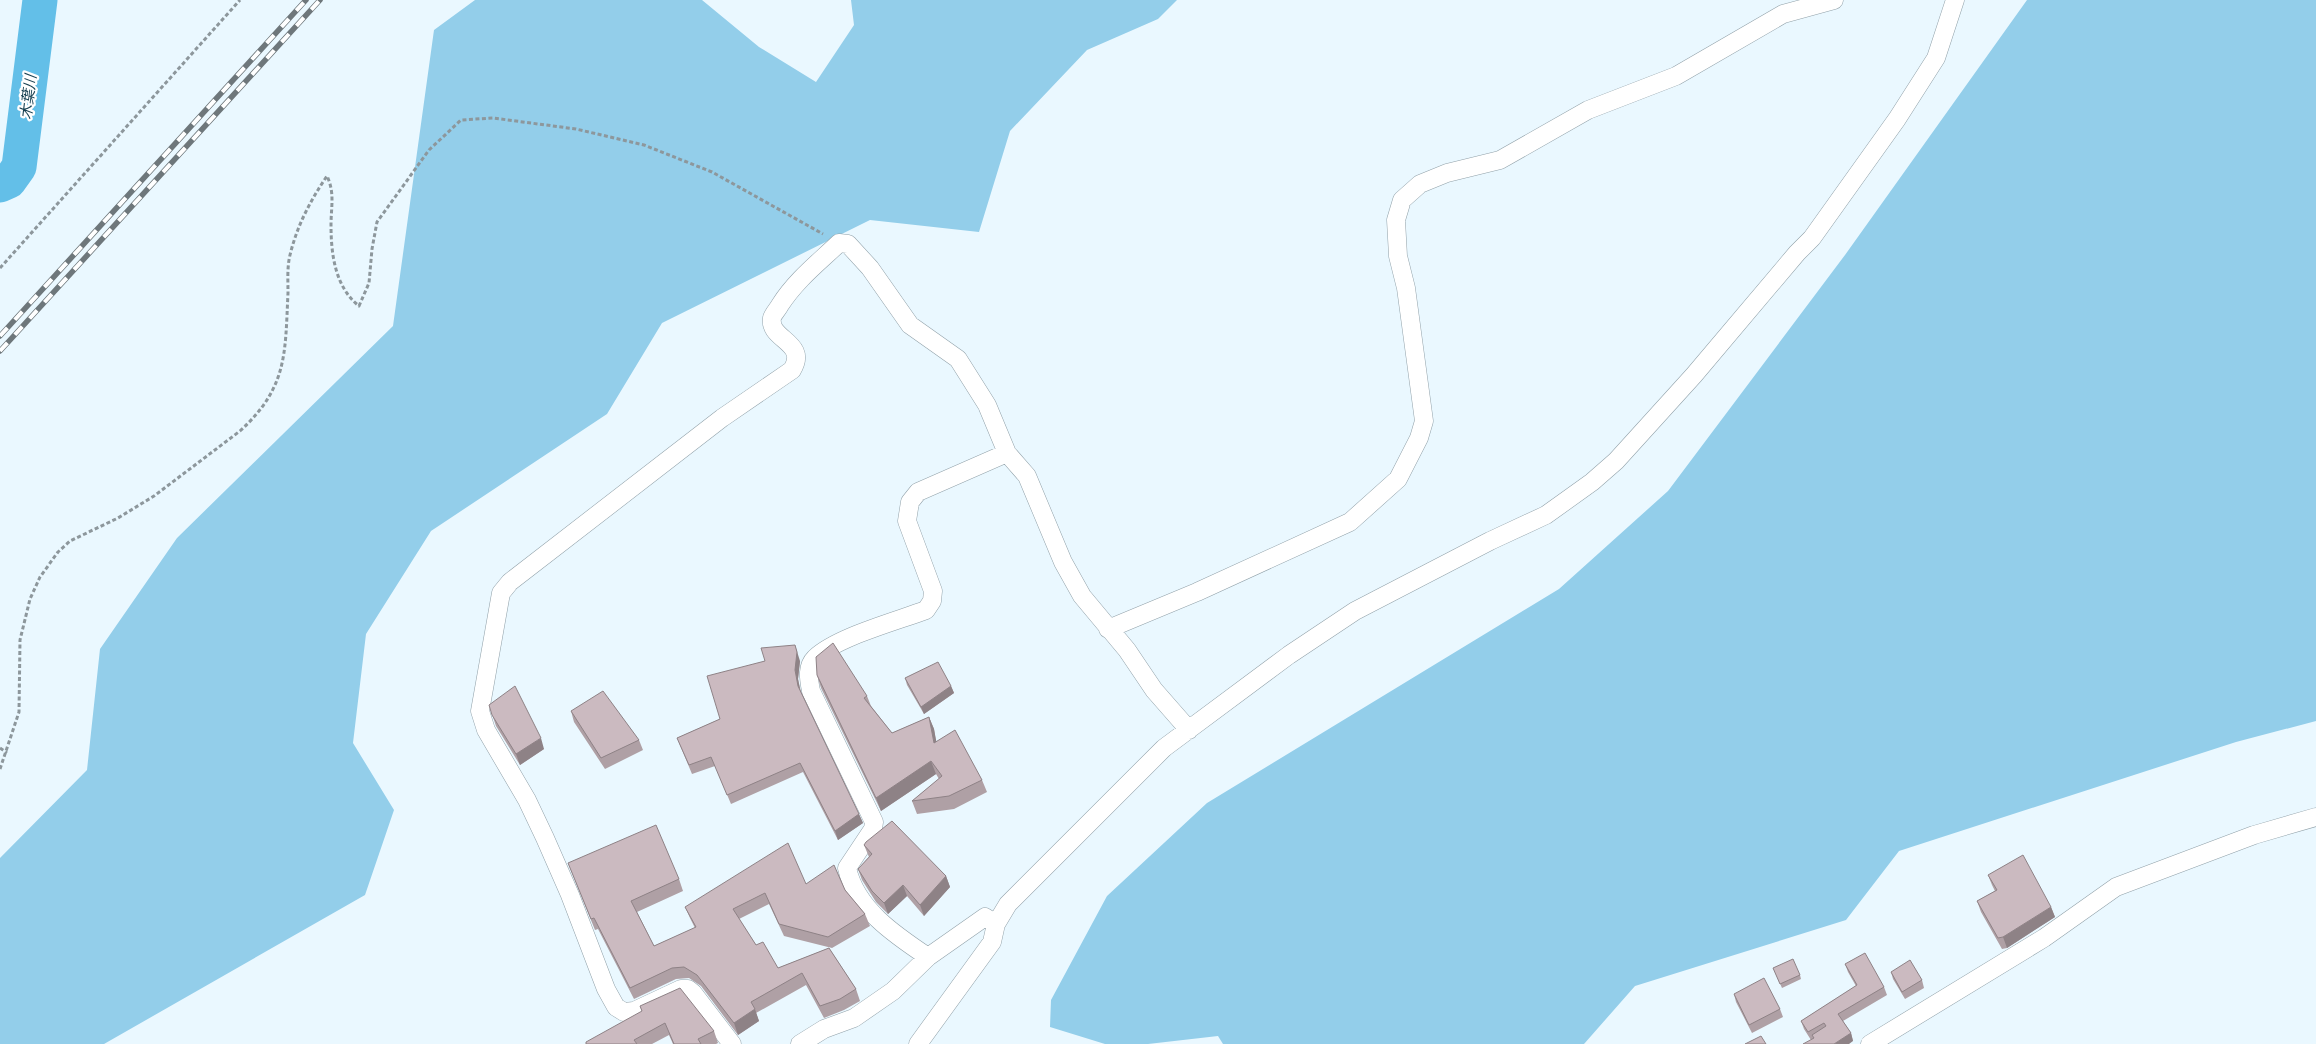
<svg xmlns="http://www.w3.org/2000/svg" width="2316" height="1044" font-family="'PT Sans Narrow','Noto Sans JP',sans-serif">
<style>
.green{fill:#93ceea}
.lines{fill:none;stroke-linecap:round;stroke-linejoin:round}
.river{stroke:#63bfe8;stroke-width:35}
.minor-casing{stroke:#91a1a9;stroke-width:19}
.path{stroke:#8d979c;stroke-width:3;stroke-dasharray:4 2.5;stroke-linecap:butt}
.minor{stroke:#fff;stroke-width:18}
.rail-casing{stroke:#6e777b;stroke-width:5.5}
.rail{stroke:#fff;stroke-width:4;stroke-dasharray:11;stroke-linecap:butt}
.wall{fill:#afa0a5}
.shaded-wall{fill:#8e8286}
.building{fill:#cbbac0;stroke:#8e8286}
.labels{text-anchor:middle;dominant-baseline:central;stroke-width:4.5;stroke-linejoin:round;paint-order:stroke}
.water-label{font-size:15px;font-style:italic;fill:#163f50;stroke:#fff}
</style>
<rect width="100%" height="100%" fill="#eaf8ff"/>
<path class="green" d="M475,0H702L759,47L816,82L854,25L851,0H1177L1158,19L1087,50L1010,131L979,232L870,220L662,323L607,414L431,531L366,634L353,743L394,810L365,895L104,1044H0V858L87,770L100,649L177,538L393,326L434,30Z
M2027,0H2316V721L2236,742L1899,851L1846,920L1635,986L1584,1044H1223L1218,1036L1148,1044H1105L1050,1027L1051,1000L1107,896L1207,803L1559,589L1668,491L1845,255Z"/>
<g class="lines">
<path class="river" d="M0,185L9,181L19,167L40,0"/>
<defs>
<path id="minor" d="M1108,629L1197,592L1350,522L1398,479L1419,438L1424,421L1406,288L1398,256L1396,220L1402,200L1420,184L1447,173L1500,160L1588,110L1676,76L1783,14L1834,0
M928,957C895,935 856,909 847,868L873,829L874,822L811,691C809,680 806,667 815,658C837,637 897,621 926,610L932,601L933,591L907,521L910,502L918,492L1007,453
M732,1044L693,993L688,989H681L634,1011L624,1012L616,1007L606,989L570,895L545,838L527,800L486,730L480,711L501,593L510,582L722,418L792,370C809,342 768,340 772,318C773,314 778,309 780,305C796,280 818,263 839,243L848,244L870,268L910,325L958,359L987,405L1007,453L1027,476L1063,562L1082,596L1127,650L1154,690L1189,730
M800,1044L824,1029L854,1018L893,991L928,957L985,917L996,924
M918,1044L992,942L996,924L1008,904L1164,748L1289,655L1355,611L1490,541L1546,515L1592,482L1616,461L1694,375L1797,253L1812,238L1897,119L1936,58L1955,0
M1870,1044L2044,938L2116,887L2254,835L2316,817"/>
</defs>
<use href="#minor" class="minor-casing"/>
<path class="path" d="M0,268L240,0
M0,748L7,753
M0,769L19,712L20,640L30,599L40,577L58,552L70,541L118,518L154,496L240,431C288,387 285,353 288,293C288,281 287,267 290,255C297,226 310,201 327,176C335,193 331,207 331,225C331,254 335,287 359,306L369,283L372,249L377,222L429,150L461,120L493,118L576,129L644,145L712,172L823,234"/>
<use href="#minor" class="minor"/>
<defs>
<path id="rail" d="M0,336L306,0
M0,351L320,0"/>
</defs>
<use href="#rail" class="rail-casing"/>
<use href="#rail" class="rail"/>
</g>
<path class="wall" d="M800,661L798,679L801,692L863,823L838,840L803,772L731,804L715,766L692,774L677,738L720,719Z
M817,675L867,696L871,706L892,733L929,717L934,729L936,742L982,780L987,792L954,809L917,814L912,801L939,779L936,774L881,811L821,688Z
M905,678L951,686L954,693L924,714L907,685Z
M489,705L544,749L520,765L496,726Z
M571,711L639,740L643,750L605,769L574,722Z
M864,845L946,876L950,887L924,916L907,896L888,914L876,902L862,880L858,869L869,857Z
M568,863L679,879L683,891L637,912L654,946L695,928L690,918L685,907L806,884L845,890L865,914L870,926L832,948L784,936L769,904L739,919L756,945L778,968L829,948L856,989L860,1001L844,1010L824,1018L806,985L756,1013L759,1021L738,1035L701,986L689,978L676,979L634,999L598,929L595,930Z
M1988,875L2051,907L2055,917L2007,948L2002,949L1981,912L1977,901L1995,891L1992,885Z
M1845,964L1884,987L1887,995L1843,1021L1851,1033L1853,1041L1811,1040L1804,1029L1801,1021L1856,986L1848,972Z
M1773,968L1800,975L1801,979L1782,988Z
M1891,972L1922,980L1924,988L1905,999L1893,979Z
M1734,994L1780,1009L1783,1017L1752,1033L1736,1002Z
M640,1006L714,1031L718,1043L716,1044H673L669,1035L652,1044H586L642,1012Z"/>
<path class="shaded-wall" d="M795,645L800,661L798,679L801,695L798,686L795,670Z
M951,686L954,693L924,714L921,707Z
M929,717L934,729L939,756L934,743Z
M541,738L544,749L520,765L516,754Z
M931,761L936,774L881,811L876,798Z
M859,814L863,823L838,840L835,831Z
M946,876L950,887L924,916L920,905Z
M903,885L907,896L888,914L884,903Z
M2051,907L2055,917L2007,948L2003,937Z
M755,1009L759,1021L738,1035L734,1023Z
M1851,1033L1853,1041L1849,1044H1834Z"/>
<path class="building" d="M833,643L867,696L864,698L892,733L929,717L934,743L955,730L982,780L949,796L912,801L942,776L931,761L876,798L817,675L816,657Z
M795,645L797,652L795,670L798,686L859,814L835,831L800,763L727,795L711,757L689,765L677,738L720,719L707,676L765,661L761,648Z
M938,662L951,686L921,707L905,678Z
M515,686L541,738L516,754L492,715L489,705Z
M603,691L639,740L601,758L571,711Z
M892,821L946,876L920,905L903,885L884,903L872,891L858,869L872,854L864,845L866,842Z
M656,825L679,879L631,901L654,946L696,927L685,907L788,843L806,884L834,865L845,890L865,914L828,937L779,924L765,893L733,909L756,945L763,942L778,968L829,948L856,989L840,999L820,1006L802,973L751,1002L755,1009L734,1023L697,975L684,967L672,968L630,988L594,918L591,919L568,863Z
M2023,855L2051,907L2003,937L1998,938L1977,901L1997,890L1988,875Z
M1865,953L1884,987L1838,1014L1851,1033L1834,1044H1803L1814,1038L1812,1035L1826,1026L1824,1023L1808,1032L1801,1021L1857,985L1845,964Z
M1793,959L1800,975L1780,984L1773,968Z
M1910,960L1922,980L1902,992L1891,972Z
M1764,978L1780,1009L1749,1025L1734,994Z
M680,988L714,1031L698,1039L701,1044H674L665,1023L634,1040L637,1044H586V1042L642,1011L640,1006Z
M1761,1036L1766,1044H1745Z"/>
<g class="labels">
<g class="water-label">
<text transform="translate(28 97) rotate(-83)">木葉川</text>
</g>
</g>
</svg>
